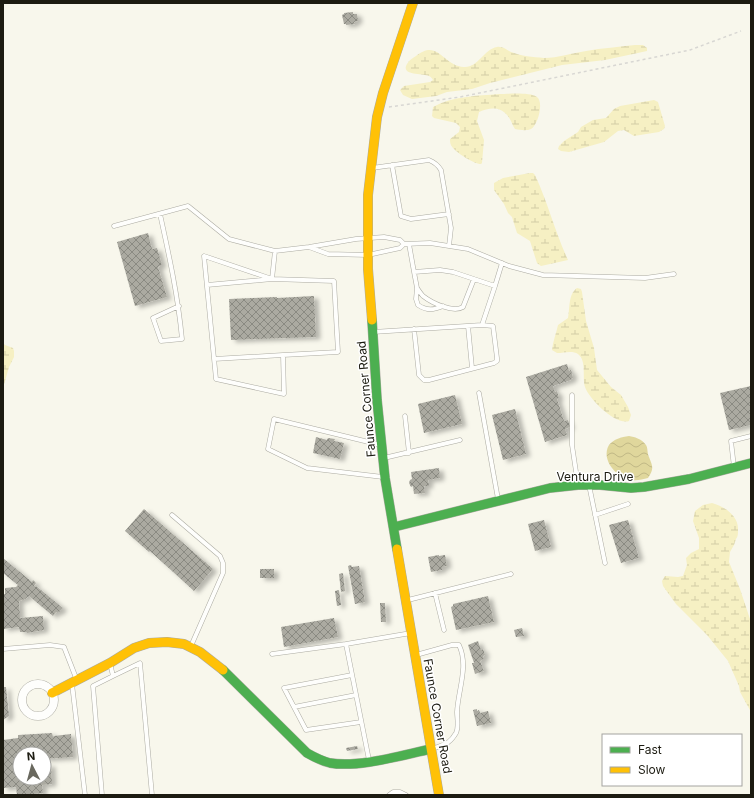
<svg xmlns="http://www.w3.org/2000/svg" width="754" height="798" font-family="Inter,sans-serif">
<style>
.wetland{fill:url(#wetland-marsh)}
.water{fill:url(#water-waves)}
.building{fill:url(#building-cross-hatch);filter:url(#shadow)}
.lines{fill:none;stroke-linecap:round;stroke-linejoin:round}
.lane-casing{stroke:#acaba2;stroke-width:5}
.street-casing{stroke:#acaba2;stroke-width:9}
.fast-casing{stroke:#acaba2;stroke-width:10}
.slow-casing{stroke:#acaba2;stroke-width:10}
.path{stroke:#d8d7d3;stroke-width:1.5;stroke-dasharray:3 3;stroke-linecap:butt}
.lane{stroke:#fefefc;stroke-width:4}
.street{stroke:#fefefc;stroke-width:8}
.fast{stroke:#4caf50;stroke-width:9}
.slow{stroke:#ffc107;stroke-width:9}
.labels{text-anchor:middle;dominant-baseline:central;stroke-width:3;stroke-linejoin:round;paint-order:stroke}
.street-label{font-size:12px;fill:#1c1b11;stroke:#fff}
</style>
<defs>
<pattern id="wetland-marsh" width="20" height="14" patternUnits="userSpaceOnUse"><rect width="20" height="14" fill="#f6f0c3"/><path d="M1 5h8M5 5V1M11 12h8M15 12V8" fill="none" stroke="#d2cda6"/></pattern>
<pattern id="water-waves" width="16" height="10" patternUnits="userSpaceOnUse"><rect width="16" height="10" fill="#e0d79c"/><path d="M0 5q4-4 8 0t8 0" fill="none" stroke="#c0b885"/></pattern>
<pattern id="building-cross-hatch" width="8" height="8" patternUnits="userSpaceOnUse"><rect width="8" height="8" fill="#abaaa1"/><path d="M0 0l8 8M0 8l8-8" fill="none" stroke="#8a8a82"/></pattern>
<filter id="shadow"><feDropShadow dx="4.5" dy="2.5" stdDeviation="2" flood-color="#0004"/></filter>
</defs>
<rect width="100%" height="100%" fill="#f8f7ec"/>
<path class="wetland" d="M635,45H643L647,48V51L605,60L562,65L490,83L472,89L447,92L436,96L412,99L403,95L400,90L404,86L430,82L433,80C432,78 431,77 429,76C423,73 400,76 407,64C409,60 413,58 416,56C438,38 443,66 464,67C478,68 484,49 497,47C502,46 507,50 511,52C521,56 533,57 544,58C558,58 572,53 586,51C602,48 619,47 635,45Z
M499,94C508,94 530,92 537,97C544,102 538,125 531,129C527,131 520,130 515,129C512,125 511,119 507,115C499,106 489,108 479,112L477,121L484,140L482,163L481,164C474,164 457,153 453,148C450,145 450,142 450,139L459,132L460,127L456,123L434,118L432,116L433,107C453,96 477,96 499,94Z
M654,100L658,102L665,126L664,129L659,132L634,136L624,130L618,131L604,142L569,152L561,151L558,149L559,146L564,141L578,132L581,127L593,120L606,118L614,109L620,106Z
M530,173H533L535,175C548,203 555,232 568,260L541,266L537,263L530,241L517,233L512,217L508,213L504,204L494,190V183L503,178Z
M577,288L581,289L582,292L586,321L594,348L597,370L611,387L621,395L628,407L631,415L629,421C616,426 589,399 585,387C582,377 587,361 578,354C572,350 564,353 557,353L552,350C553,341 556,334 558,325L568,318C570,309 568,294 577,288Z
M3,343L5,345L13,348L14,351V357L9,367L3,388Z
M712,503C724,506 739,516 738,530C738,534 738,536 736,539L734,545L730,552L729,562L740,589L751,622V712L740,692L739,686L728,661L707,635L676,604L663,586L662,581L665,576L678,577L683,576L687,565L686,558L691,553L699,549V538L693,521L695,511L703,505Z"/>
<path class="water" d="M629,436C635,437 642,439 646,445C648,448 647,453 649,457C653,467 654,469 648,478C643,479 637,481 632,480C618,479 600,460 609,445C614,439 621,437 629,436Z"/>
<path class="building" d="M353,12V14H357L358,21L354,22L355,24L346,25V24H344L342,15L344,14V13Z
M148,233L152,249L157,248L162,265L158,267L167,297L135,306L117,242Z
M314,296L316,337L231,340L229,299L277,297V298Z
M567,364L569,371L571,370L573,378L571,379V380L553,386L555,392L557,391L559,398L557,399L564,421L568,420L570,427L565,429L567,435L545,442L526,377Z
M751,386V425L729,430L720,393Z
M455,395L462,424L424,433L418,404Z
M515,409L526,454L503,460L492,415Z
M316,437L327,440L328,438L335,439L334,441L344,443L340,459L313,453Z
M439,468L440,478L428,480L429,486H424L425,493L414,494L413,486L411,487L409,483L410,480L412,479L411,472Z
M144,509L213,569L194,591L150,551L149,552L125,531Z
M544,520L551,547L535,551L528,524Z
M628,520L639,558L621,563L609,525Z
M439,555V556L445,555L447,566L442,567V570L431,572L428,557Z
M3,558L32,582L33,580L36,583L34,586L35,587L36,586L63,608L58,613L56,612L53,616L29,596L25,599L19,601L20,618L43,616L44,630L27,633V632H20L19,627L3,629V594H5V588L16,587L18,585L3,573Z
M351,565L352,567L359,566L365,602L355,604L348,566Z
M260,569H274V578H260Z
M343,573L345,591L341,592L339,574Z
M339,590L341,605L337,606L335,591Z
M488,596L494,622L456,630L451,607L453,606V604Z
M380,603H385L386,622H381Z
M334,618L338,637L284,647L281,627Z
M522,628L524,636L516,637L514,630Z
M478,641L481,650L483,649L485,655L483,656L484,659L480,661L484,671L475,674L472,663H474L468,645Z
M3,687H6L9,716L3,720Z
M477,709V711L479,710L480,713L488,711L491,723L477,726L473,710Z
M52,733L53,737L54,736L71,734L73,757L44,759V754H20V778H44V765L51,764L52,784L42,785L43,793L33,794V795H17L16,787L3,788V740L18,738V735Z
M357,746L358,749L347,751L346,748Z"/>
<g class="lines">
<defs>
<path id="lane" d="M392,165L401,216L411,219L449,214
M372,168L429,160C434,162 438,165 441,170L451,228L449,246
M160,214C169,255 178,296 182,339L161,341L153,318L179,306
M114,226L188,206L229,239L275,251L309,247L356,239L384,237L400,240L404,244
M409,244L414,272L440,270L453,272L495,286L502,263
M309,247L328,254L368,255L400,248L404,244L430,243L468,249L509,266L543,275L645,278L674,274
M414,272L417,288L416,299L418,305C427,311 434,310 443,306
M207,285L272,279L334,281L338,352L283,355L284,394L216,379L204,256L272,279L275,251
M417,288C419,291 421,294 423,296C432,303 453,313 463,307L474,279
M468,326L472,368
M414,329L419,375L424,380H429L494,363L497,361V358L493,326L482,325
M373,332L482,325L495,286
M214,359L283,355
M479,393L498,499
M572,395V445L578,485
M405,416L409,453
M381,445L274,419L268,449L307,468L383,477
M384,458L460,440
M734,467L731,441L751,436
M589,485L605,563
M172,515L220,556L223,563V573L191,646
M595,515L628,504
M435,593L444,630
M408,600L511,574
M346,644L411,633
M3,649L50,645L64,647L76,678
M272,654L346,644L369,760
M416,655L452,645H459C469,666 458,690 457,712C457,718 459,727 456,733C449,745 444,744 432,749
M352,675L284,688L306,730L361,722
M113,676L140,663L152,795
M72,684L85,795
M294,707L356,695
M102,795L93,686L113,676L110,663
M389,795L393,792H400L406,795"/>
<path id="street" d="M22 700a16 16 0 1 1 32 0a16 16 0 1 1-32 0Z"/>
<path id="fast" d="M372,320L377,400L385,478L397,549
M394,527L550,488L578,485H600L631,488L644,487L689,479L751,463
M223,670L307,753C314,757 322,761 330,763C359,768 402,755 431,749"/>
<path id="slow" d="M372,320L368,269V195L377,117L383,93L413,3
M397,549L439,795
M52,693L110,663L134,648L149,643L167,642L184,644L200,652L223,670"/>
</defs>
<use href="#lane" class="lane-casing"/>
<use href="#street" class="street-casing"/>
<use href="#fast" class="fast-casing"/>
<use href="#slow" class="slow-casing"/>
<path class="path" d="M389,107L460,97L690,50L741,31"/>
<use href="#lane" class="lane"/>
<use href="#street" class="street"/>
<use href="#fast" class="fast"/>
<use href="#slow" class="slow"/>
</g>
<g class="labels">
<g class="street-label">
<text transform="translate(366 399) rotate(-95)">Faunce Corner Road</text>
<text x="595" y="476">Ventura Drive</text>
<text transform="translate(438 716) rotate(80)">Faunce Corner Road</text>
</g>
</g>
<rect width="754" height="798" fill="none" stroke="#1c1b11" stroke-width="8"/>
<rect x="602" y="734" width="140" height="52" fill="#ffffff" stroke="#a4a4a0"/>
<rect x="610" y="747" width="20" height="6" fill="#4caf50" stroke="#a4a4a0"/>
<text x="638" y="754" font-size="12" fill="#1c1b11">Fast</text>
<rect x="610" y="767" width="20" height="6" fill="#ffc107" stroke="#a4a4a0"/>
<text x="638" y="774" font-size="12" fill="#1c1b11">Slow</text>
<g transform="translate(32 766) rotate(354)"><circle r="19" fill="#ffffff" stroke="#a4a4a0"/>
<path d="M0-3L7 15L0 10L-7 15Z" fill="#69685e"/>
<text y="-6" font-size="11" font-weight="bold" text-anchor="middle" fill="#1c1b11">N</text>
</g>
</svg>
